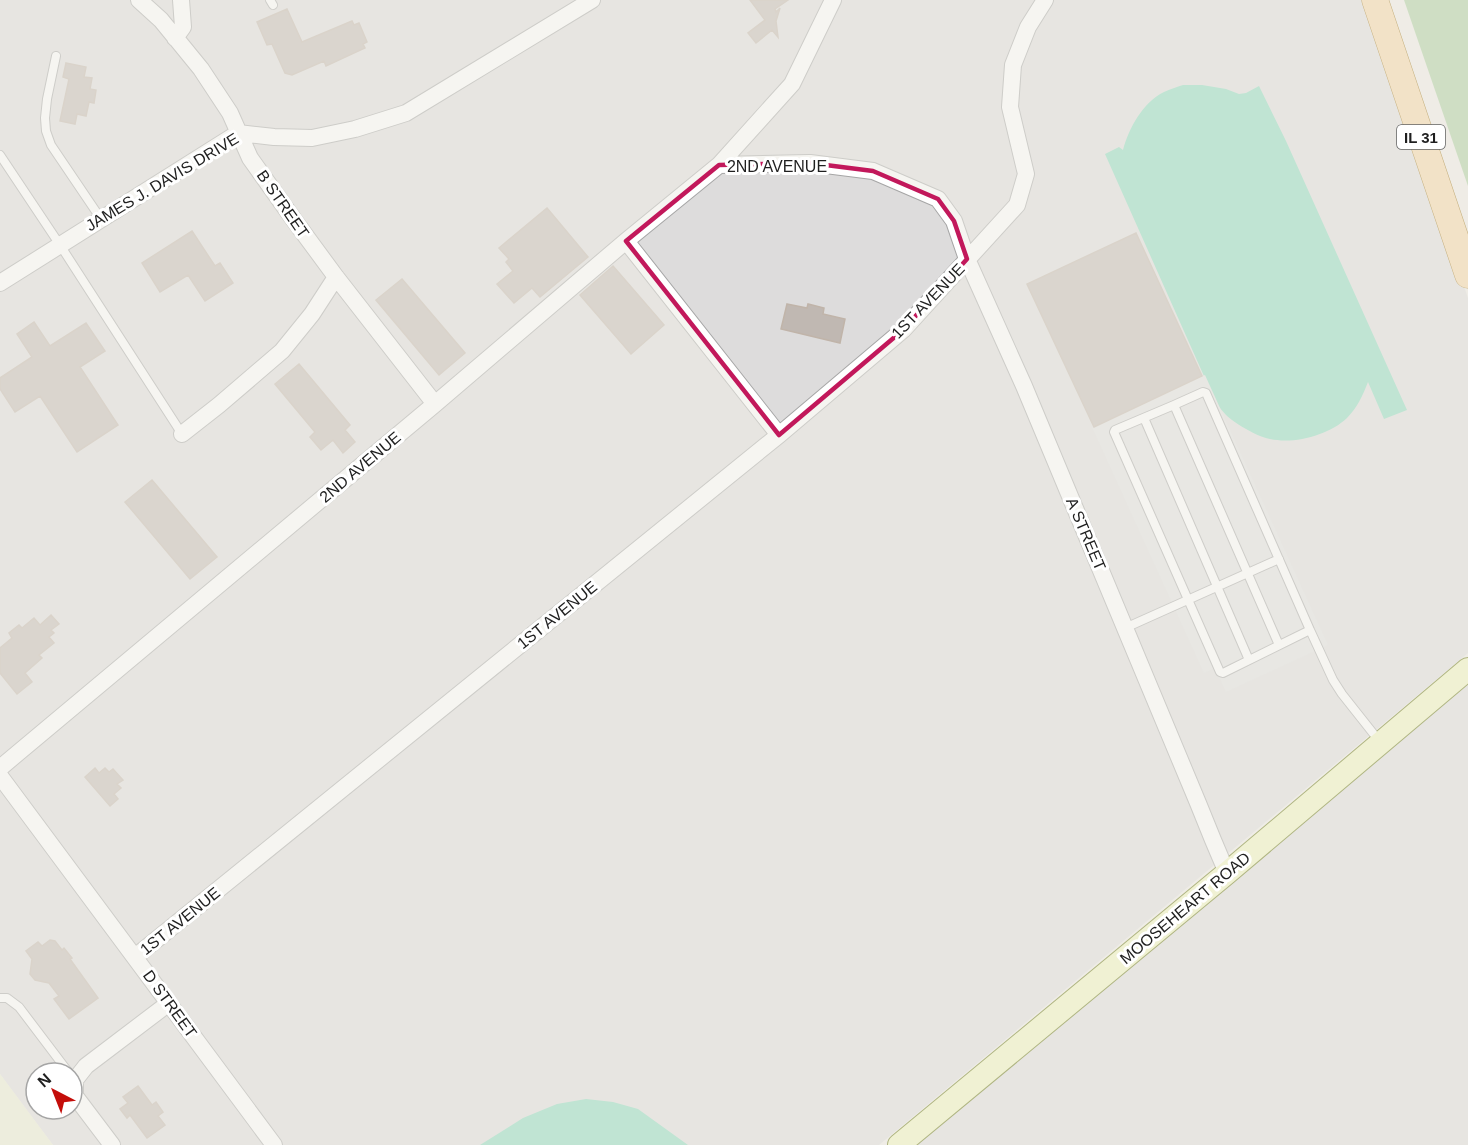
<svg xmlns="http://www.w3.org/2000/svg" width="1468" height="1145" font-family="Arial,sans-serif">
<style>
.residential{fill:#dddcdc;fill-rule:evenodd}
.farmland{fill:#eaedd2}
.forest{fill:#a9cd9c}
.pitch{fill:#87dabc}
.parking{fill:#dfdfdf}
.building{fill:#c0b8b2;stroke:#c0b4a9;stroke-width:1.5}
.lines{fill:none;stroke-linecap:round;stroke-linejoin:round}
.service-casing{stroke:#a6a6a6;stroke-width:10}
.minor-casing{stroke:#a6a6a6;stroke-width:18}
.secondary-casing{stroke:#64720a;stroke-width:24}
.primary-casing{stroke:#936807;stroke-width:27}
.service{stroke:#fff;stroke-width:8}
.minor{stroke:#fff;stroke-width:16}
.secondary{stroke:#f2f7bc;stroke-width:22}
.primary{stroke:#f7d5a2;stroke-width:26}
.marked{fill:none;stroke:#c2185b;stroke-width:4.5;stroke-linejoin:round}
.labels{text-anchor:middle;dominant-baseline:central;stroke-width:6;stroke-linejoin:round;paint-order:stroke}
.shield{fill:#fff;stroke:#626262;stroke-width:1.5}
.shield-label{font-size:15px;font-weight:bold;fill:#1f1f1f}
.street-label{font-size:16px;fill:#1f1f1f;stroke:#fff}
</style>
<rect width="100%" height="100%" fill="#efece6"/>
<path class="residential" d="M0,0H1368L1468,298V653L879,1145H53L0,1074ZM36,1073H72V1109H36Z
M1468,679V1145H903Z"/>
<path class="farmland" d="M0,1074L53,1145H0Z"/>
<path class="forest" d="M1404,0H1468V186Z"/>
<path class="pitch" d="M1183,85H1202L1226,89L1239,94L1246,93L1259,86L1286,141L1407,410L1384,419L1368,382C1363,395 1357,408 1347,418C1327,437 1286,447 1260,436C1251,432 1240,426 1232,420C1226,416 1221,409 1216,403L1105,154L1119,147L1123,150C1129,128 1143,102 1164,92C1170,89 1177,87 1183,85Z
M586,1099L613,1102L638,1109L688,1145H480L523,1118L557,1104Z"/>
<path class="parking" d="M1205,375L1328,645L1226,692L1215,668L1204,673L1092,427H1094Z"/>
<path class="building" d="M750,0H788L775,9L776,12L780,8L776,21L778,37L772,30L756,43L748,33L765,20Z
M287,9L302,42L352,21L354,25L359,23L367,42L363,44L365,48L326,66L324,61L292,75L285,73L272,44L267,45L257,22Z
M66,63L86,67L84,77L92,78L90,89L96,90L94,103L89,102L86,116L77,114L75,124L60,121L69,79L63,77Z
M547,208L588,257L540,297L532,288L514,303L497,284L513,271L506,262L509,259L499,248Z
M192,231L215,266L220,263L233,283L205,301L188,275L160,292L142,263Z
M1136,233L1202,376L1094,427L1027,284Z
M613,266L664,325L631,354L580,295Z
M402,279L465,353L439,375L376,300Z
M787,304L807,308L808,304L824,308L823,314L845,319L840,343L781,329Z
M34,322L50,346L86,323L105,351L80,367L118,425L77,452L40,396L15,412L0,389V378L32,357L17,334Z
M299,364L350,425L345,430L355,442L343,453L333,440L321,450L310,437L315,432L275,384Z
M152,480L217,557L190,579L125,502Z
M51,615L59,624L51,630L54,633L49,637L54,643L39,655L42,658L25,673L32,682L17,694L0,673V648L12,638L9,633L19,625L22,628L34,618L40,625Z
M95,768L99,773L105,768L109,772L113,769L123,780L117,784L121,788L114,794L118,799L110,806L85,777Z
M50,940L55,941L62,950L64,948L72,958L70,959L98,998L69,1019L54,999L59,996L49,983L35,980L30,974L32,959L26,951L38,942L42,946Z
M138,1086L152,1105L156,1102L163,1112L158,1116L165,1125L147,1138L130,1115L127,1118L120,1109L128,1103L123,1097Z"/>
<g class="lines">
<defs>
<path id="service" d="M270,0L273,5
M56,56L47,99L45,118L46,131L51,145L101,219
M0,155L60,245L182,434
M1174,405L1115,430L1114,432L1220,672L1223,673L1310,630L1333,680L1342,694L1380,742
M1144,418L1249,660
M1125,628L1279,559
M1279,645L1174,405L1203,392L1206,393L1310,630
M0,998H7L19,1007L69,1073"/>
<path id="minor" d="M139,0L161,20L201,69L230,113L250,158L294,220L336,277L435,404
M175,38L183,27L181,0
M719,165L810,163L873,171L938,199L954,221L967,259L1024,386L1198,803L1213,840L1227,873
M626,241L779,435
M0,283L238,133L274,137L312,138L355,129L406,113L592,0
M182,434L219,405L282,351L312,314L336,277
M0,768L435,404L626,241L719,165L792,84L833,0
M0,776L274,1145
M135,957L779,435L903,330L1017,205L1026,174L1010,107L1013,65L1028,27L1045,0
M112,1145L75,1096V1080L86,1066L169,1003"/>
<path id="secondary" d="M899,1145L1227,873L1468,669"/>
<path id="primary" d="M1375,0L1468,275"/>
</defs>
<use href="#service" class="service-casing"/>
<use href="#minor" class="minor-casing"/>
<use href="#secondary" class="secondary-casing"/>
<use href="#primary" class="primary-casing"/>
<use href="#service" class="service"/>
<use href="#minor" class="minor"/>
<use href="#secondary" class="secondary"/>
<use href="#primary" class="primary"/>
</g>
<path d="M0 0H1468V1145H0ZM810,163L873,171L938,199L954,221L967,259L903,330L779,435L626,241L719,165Z" fill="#efece6" fill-opacity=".55" fill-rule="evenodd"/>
<path class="marked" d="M810,163L873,171L938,199L954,221L967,259L903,330L779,435L626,241L719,165Z"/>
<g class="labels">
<rect class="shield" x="1397" y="125" width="48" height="24" rx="4.5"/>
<g class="shield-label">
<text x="1421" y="137">IL 31</text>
</g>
<g class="street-label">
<text x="777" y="166">2ND AVENUE</text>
<text transform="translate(162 182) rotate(-31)">JAMES J. DAVIS DRIVE</text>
<text transform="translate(283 204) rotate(55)">B STREET</text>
<text transform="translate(928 301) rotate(-46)">1ST AVENUE</text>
<text transform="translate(360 467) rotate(-40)">2ND AVENUE</text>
<text transform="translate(1086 534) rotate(67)">A STREET</text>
<text transform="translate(557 615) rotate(-39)">1ST AVENUE</text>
<text transform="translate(1185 908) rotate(-40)">MOOSEHEART ROAD</text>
<text transform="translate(180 921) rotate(-39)">1ST AVENUE</text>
<text transform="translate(170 1004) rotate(54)">D STREET</text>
</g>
</g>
<g transform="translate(54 1091) rotate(318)"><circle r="28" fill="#ffffff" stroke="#a5a5a5" stroke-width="1.5"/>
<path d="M0-4.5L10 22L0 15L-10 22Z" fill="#c40e0a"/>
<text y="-9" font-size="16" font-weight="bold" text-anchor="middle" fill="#1f1f1f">N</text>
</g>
</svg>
